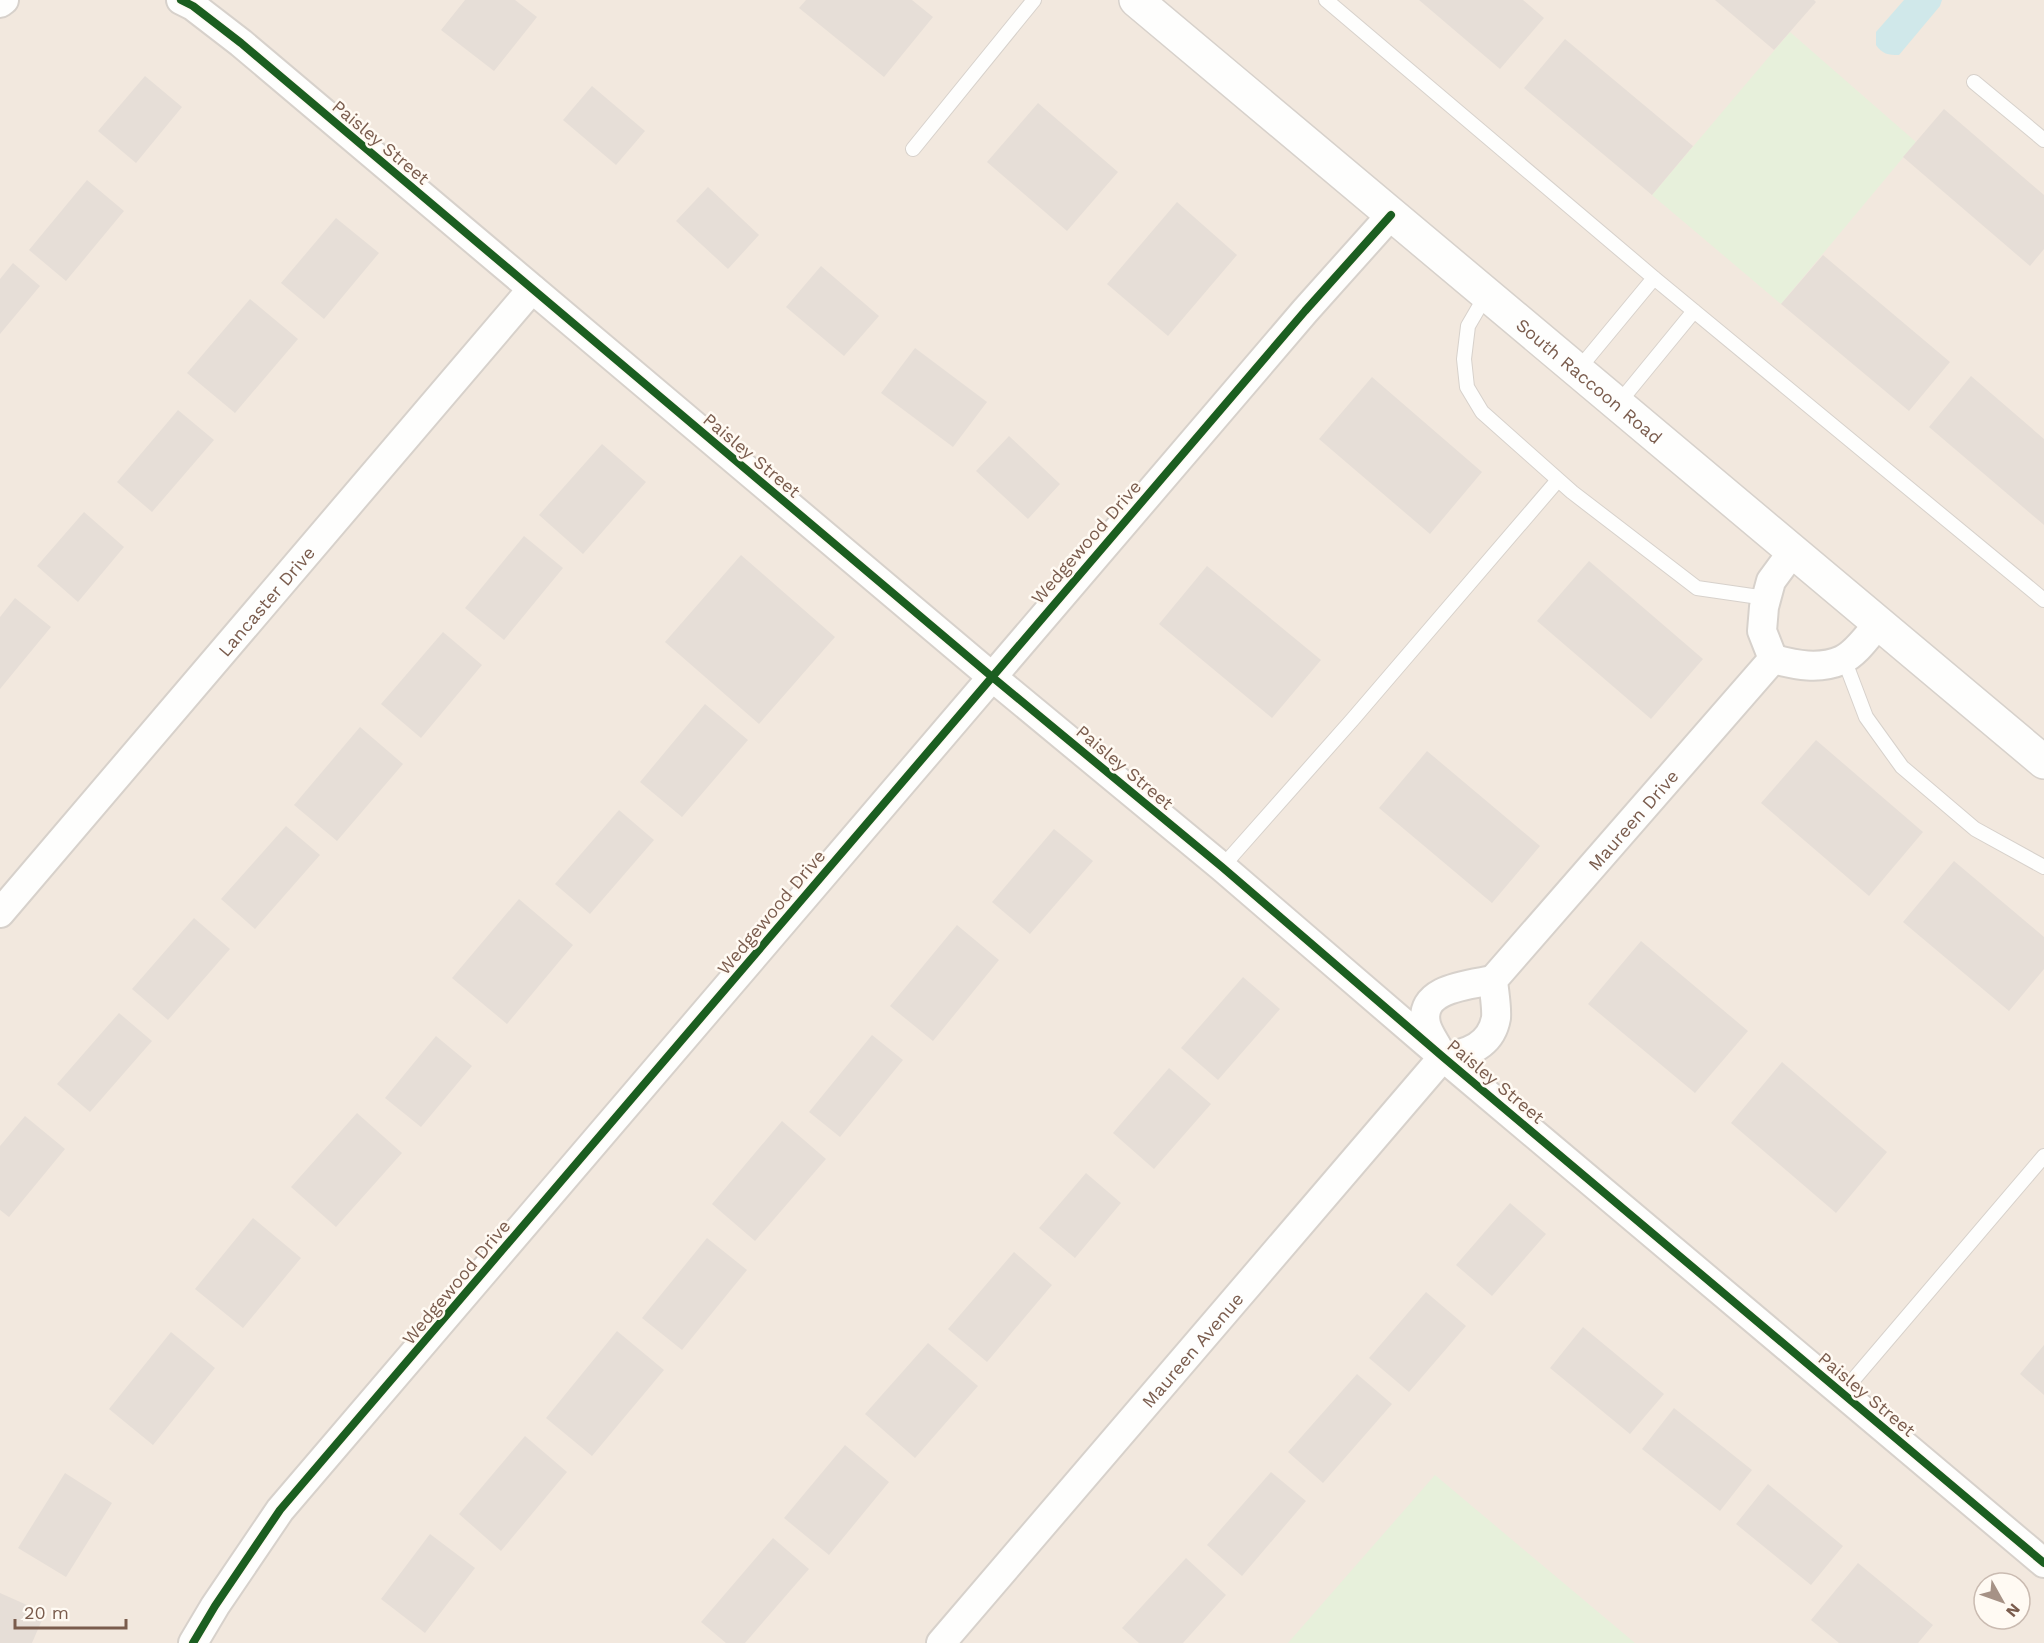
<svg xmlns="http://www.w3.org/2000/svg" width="2044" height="1643" font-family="'Work Sans',sans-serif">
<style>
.residential{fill:#f2e8de;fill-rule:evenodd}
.green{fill:#e7f0db}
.water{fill:#d0e8ea}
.building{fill:#e6ded7}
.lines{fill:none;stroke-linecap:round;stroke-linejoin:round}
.service-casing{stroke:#d7d1cb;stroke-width:16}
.minor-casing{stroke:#d7d1cb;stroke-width:32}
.tertiary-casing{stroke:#d7d1cb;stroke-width:36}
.service{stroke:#fefefd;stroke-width:14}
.minor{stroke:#fefefd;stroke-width:28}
.tertiary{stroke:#fefefd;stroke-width:33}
.cycleway-casing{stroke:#fffaf3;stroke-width:11}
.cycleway{stroke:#1b5e20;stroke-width:8}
.labels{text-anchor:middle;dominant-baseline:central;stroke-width:5;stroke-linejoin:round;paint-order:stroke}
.street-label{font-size:18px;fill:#7a5c4d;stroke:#fffaf3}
</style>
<rect width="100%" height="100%" fill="#f9f5f0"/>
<path class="residential" d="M0,0H2044V1643H0ZM1984,1583H2020V1619H1984Z"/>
<path class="green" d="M1790,32L1916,142L1781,304L1652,195Z
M1435,1475L1635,1643H1288Z"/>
<path class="water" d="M1904,0H1942L1940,6L1899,55C1888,55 1882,54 1876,45V32Z"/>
<path class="building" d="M465,0H515L537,17L494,71L441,30Z
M806,0H912L933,17L884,77L799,8Z
M1419,0H1523L1544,18L1500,69Z
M1715,0H1814L1816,2L1774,50Z
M1565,39L1693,146L1652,195L1524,88Z
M145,76L182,107L136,163L98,131Z
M592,86L645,131L616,165L563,120Z
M1038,103L1118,172L1067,231L987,162Z
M1944,109L2044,195V249L2030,266L1903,157Z
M87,180L124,211L66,281L29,250Z
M708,187L759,235L728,269L676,221Z
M1177,202L1237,255L1168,336L1107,284Z
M336,218L379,253L324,319L281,283Z
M1823,255L1950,362L1909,411L1781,304Z
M13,263L40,286L0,334V279Z
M821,266L879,316L844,356L786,307Z
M250,299L298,339L235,413L187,373Z
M915,348L987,402L953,447L881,393Z
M1971,376L2044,439V525L1929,427Z
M1372,377L1482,472L1430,534L1319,439Z
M178,410L214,440L152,512L117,482Z
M1009,436L1060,484L1028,519L976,471Z
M602,444L646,482L583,554L539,515Z
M84,512L124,547L78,602L37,566Z
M524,536L563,568L504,640L465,608Z
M741,555L835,637L759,724L665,642Z
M1589,561L1703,659L1651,719L1537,621Z
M1207,566L1321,660L1272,718L1159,624Z
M15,598L51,627L0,689V617Z
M443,632L482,665L421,738L381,704Z
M705,704L748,740L682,817L640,782Z
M360,727L403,764L337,841L294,805Z
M1816,740L1923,832L1869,896L1761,803Z
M1427,751L1540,846L1492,903L1379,808Z
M619,810L654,840L590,914L555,884Z
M286,826L320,855L255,929L221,899Z
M1054,829L1093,861L1030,934L992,902Z
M1954,861L2044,937V969L2009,1011L1903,922Z
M519,899L573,945L507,1024L452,978Z
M194,918L230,949L168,1020L132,989Z
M957,925L999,960L933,1041L890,1006Z
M1641,941L1748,1031L1695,1093L1588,1004Z
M1243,977L1280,1009L1218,1080L1181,1048Z
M119,1013L152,1041L90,1112L57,1084Z
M872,1035L903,1060L840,1137L809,1112Z
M436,1036L472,1066L421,1127L385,1098Z
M1782,1062L1887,1152L1836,1213L1731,1123Z
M1169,1068L1211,1104L1154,1169L1113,1133Z
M357,1113L402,1153L336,1227L291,1187Z
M25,1116L65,1149L9,1217L0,1210V1146Z
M782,1121L826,1159L755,1241L712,1204Z
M1086,1173L1121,1203L1075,1258L1039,1228Z
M1510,1203L1546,1234L1492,1296L1456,1265Z
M253,1218L301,1258L243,1328L195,1289Z
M707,1238L747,1270L682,1350L642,1318Z
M1014,1252L1052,1285L987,1362L948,1329Z
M1426,1292L1466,1326L1409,1392L1369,1358Z
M1583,1327L1664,1394L1630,1434L1550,1368Z
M617,1331L664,1370L592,1456L546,1418Z
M171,1332L215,1368L153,1445L109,1409Z
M928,1343L978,1386L915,1458L865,1414Z
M2044,1345V1395L2020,1374Z
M1357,1374L1392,1404L1323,1483L1288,1452Z
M1674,1408L1752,1470L1720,1511L1642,1449Z
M525,1436L567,1472L501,1551L459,1514Z
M845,1445L889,1482L829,1555L784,1518Z
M1271,1472L1306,1501L1242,1576L1207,1545Z
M65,1473L112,1503L66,1577L18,1548Z
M1768,1484L1843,1546L1811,1585L1736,1524Z
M430,1534L475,1568L425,1633L381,1599Z
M773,1538L809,1569L745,1643H726L701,1622Z
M1186,1558L1226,1595L1183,1643H1139L1122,1628Z
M1858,1563L1933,1625L1918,1643H1839L1811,1620Z
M0,1593L45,1613L32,1643H0Z"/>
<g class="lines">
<defs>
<path id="service" d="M1326,0L1654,278L2044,600
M1974,82L2044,140
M913,149L1034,0
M1486,295L1468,326L1464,359L1467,387L1482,412L1572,492L1697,588L1766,598
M1577,371L1654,278
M1617,405L1694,311
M1844,659L1866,717L1902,767L1975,829L2044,867
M1222,867L1353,719L1558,480
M1842,1393L2044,1156"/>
<g id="minor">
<path d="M181,0L193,6L241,43L991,676L1222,867L1443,1057L2044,1563"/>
<path d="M0,3L4,0"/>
<path d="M1773,659C1796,665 1819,670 1842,660C1857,653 1869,634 1879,623"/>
<path id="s1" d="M0,913L532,289"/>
<path d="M1439,1050C1435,1042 1428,1033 1426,1024C1418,988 1469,985 1493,980"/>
<path id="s2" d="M1443,1057C1467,1054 1491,1046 1496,1018C1497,1007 1494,992 1493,980L1773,659L1762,631L1764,607L1771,581L1793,551"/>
<path d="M193,1643L215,1606L280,1510L1305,311L1391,215"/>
<path id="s3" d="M941,1643L1443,1057"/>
</g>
<g id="tertiary">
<path id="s4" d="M1136,0L2044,762"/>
</g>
</defs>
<use href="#service" class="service-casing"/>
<use href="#minor" class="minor-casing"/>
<use href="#tertiary" class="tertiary-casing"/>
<use href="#service" class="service"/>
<use href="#minor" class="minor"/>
<use href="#tertiary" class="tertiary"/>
<defs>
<path id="cycleway" d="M181,0L193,6L241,43L991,676L1222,867L1443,1057L2044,1563
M193,1643L215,1606L280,1510L1305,311L1391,215"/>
</defs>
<use href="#cycleway" class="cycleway-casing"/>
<use href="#cycleway" class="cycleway"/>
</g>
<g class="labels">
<g class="street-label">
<text transform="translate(381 142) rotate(40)">Paisley Street</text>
<text stroke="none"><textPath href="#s4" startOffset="592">South Raccoon Road</textPath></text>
<text transform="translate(752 455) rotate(40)">Paisley Street</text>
<text transform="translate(1086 542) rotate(-49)">Wedgewood Drive</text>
<text stroke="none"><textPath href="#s1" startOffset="410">Lancaster Drive</textPath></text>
<text transform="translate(1125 767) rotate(40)">Paisley Street</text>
<text stroke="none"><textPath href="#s2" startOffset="322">Maureen Drive</textPath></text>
<text transform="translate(771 912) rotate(-50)">Wedgewood Drive</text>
<text transform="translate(1496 1081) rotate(40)">Paisley Street</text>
<text transform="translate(456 1282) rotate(-50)">Wedgewood Drive</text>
<text stroke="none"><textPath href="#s3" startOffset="386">Maureen Avenue</textPath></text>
<text transform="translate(1867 1394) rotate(40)">Paisley Street</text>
</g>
</g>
<g transform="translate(2002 1601) rotate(130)"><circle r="28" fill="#fffaf3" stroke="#cabbb1" stroke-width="1.5"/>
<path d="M0-4.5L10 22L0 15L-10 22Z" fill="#a69286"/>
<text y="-9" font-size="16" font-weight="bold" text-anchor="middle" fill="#7a5c4d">N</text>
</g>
<path d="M15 1619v9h111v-9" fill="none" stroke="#7a5c4d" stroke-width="3"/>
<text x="24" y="1619" font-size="18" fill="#7a5c4d" stroke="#fffaf3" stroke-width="4.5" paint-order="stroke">20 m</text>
</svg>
